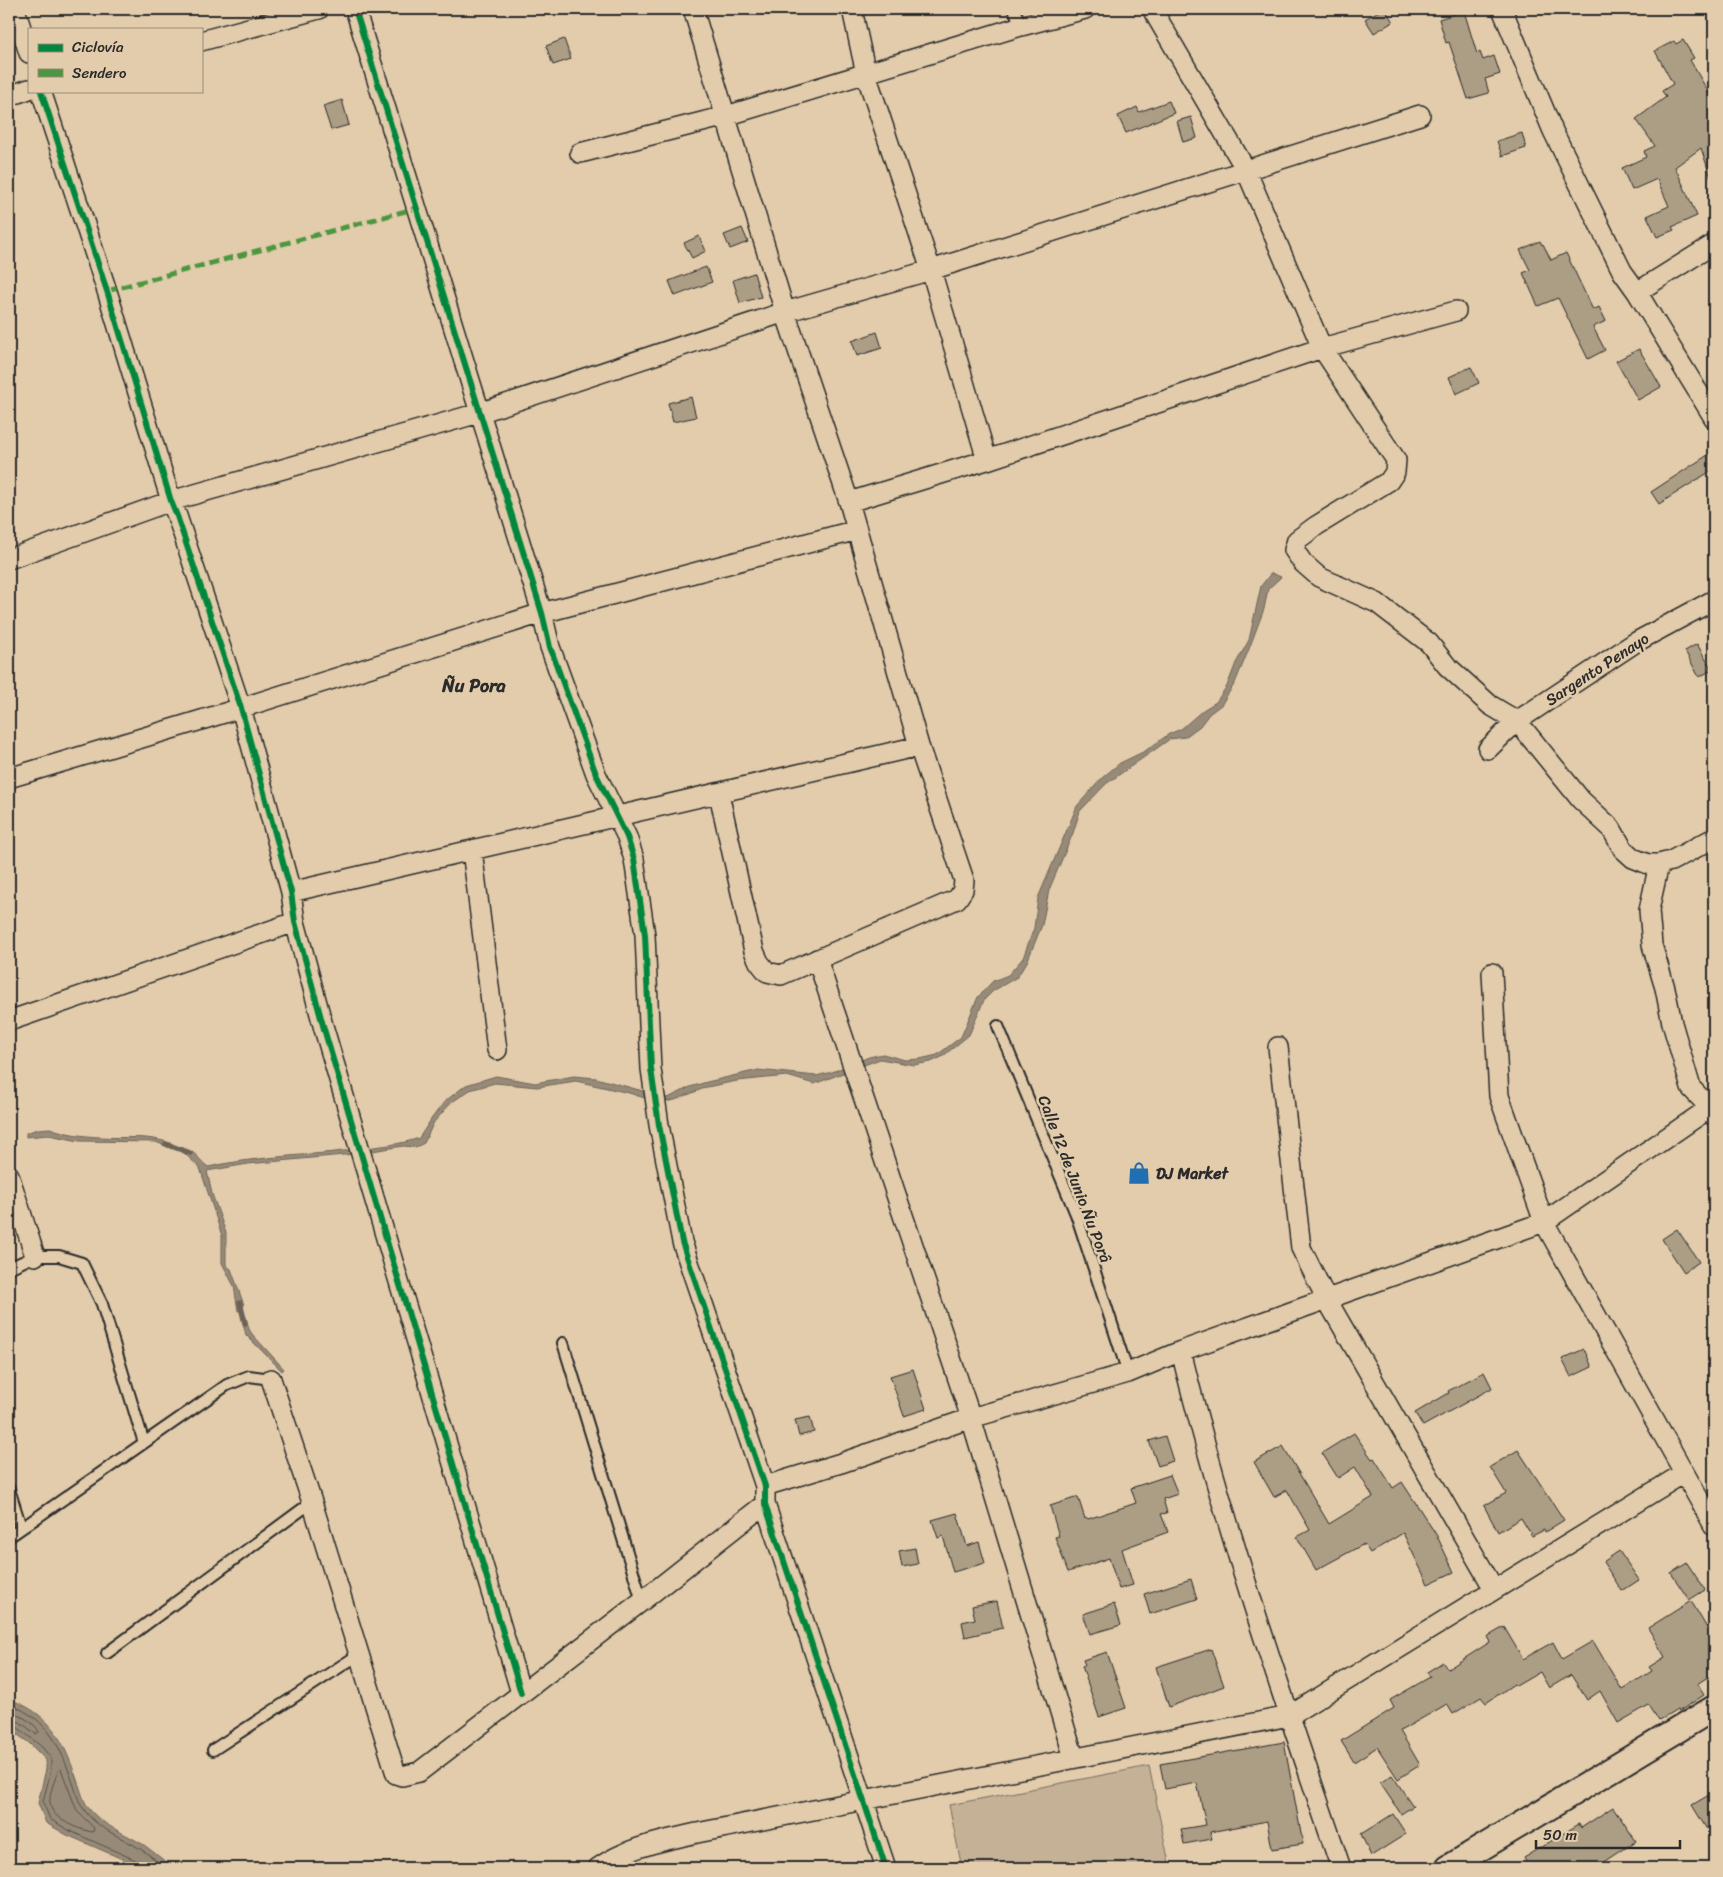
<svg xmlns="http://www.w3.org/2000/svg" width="1723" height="1877" font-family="Sriracha,sans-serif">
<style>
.green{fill:#c4b196;stroke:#786e60}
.water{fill:#978a78;stroke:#6c6459}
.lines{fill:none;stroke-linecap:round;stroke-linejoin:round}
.shore{stroke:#56514a;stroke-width:1}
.stream{stroke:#6c6459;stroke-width:5.5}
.building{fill:#ac9d85;stroke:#2b2b2b}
.service-casing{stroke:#2b2b2b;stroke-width:14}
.minor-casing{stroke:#2b2b2b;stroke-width:22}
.tertiary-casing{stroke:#2b2b2b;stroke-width:28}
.service{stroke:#e2ccab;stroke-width:10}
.minor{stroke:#e2ccab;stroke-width:19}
.tertiary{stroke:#e2ccab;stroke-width:24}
.quiet{stroke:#4d9640;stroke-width:5;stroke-dasharray:10 5;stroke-linecap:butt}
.cycleway-casing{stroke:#e2ccab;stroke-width:9}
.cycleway{stroke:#00873e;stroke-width:6}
.labels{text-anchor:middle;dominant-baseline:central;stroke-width:5;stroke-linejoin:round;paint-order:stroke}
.street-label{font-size:16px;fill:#2b2b2b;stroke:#e2ccab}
.poi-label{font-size:16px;font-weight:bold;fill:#2b2b2b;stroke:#e2ccab;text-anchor:start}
.neighbourhood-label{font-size:18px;font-weight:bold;fill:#2b2b2b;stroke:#e2ccab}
</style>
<rect width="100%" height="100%" fill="#e2ccab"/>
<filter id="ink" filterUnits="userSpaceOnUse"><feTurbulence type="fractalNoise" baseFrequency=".02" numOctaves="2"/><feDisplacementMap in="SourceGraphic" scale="10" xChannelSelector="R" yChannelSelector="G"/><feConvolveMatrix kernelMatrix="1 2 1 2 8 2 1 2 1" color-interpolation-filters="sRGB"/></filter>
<g filter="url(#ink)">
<path class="green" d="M1149,1766L1170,1868H962L949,1805Z"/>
<path class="water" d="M1271,573L1281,577L1268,589L1264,609L1249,649L1235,683L1221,705L1209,714L1200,726L1185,737L1170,739L1106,784L1080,811L1073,833L1049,890L1042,925L1027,962L1017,977L993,991L984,1000L969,1035L942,1057L931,1062L914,1065L880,1059L814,1084L787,1076L737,1081L707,1087L675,1100L660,1103L629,1093L576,1081L537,1087L495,1083L470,1090L452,1102L434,1122L424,1143L416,1147L403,1146L354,1154L248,1164L207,1171L212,1194L226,1233V1265L231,1269L244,1305L242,1310L238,1311L234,1286L222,1263V1236L200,1168L184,1153L185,1149C195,1151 200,1161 208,1167C262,1155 319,1156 374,1147C390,1145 405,1143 419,1138L432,1118L444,1102L466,1085L496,1076L535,1083L574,1076L596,1078L668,1098L690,1087L707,1082L758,1070L816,1076L832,1072L869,1057L883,1054L905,1060L920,1059L937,1055L961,1037L978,997L993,981L1008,975L1023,958L1034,928L1038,898L1077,806L1103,777L1120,763L1145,751L1169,734L1181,729L1203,710L1216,702L1227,686L1236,663L1249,640L1261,586Z
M50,1128C66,1134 82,1136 100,1137C127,1139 146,1134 173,1144L172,1149L156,1142L79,1141L49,1135L26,1137V1133L38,1129Z
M246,1317L249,1329L252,1334L284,1369L282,1371L246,1335L242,1319Z
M9,1699C50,1714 62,1737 76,1777C80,1786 82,1798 87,1806C100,1825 125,1833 144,1845C154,1852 164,1861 174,1868H143L67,1835L46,1823L38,1803L46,1769V1760L28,1742L9,1729Z"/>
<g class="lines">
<path class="shore" d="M9,1704C49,1719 60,1746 73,1783C76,1791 78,1802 83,1808C96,1829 122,1837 142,1850C150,1855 158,1862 166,1868
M9,1711C19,1715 35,1722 39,1732L36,1734L20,1722L9,1718
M9,1725L17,1727L31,1738L42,1747L51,1758V1770L43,1802L50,1819L70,1831L140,1862L144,1868
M61,1769L77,1811L94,1828L93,1832C79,1830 50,1819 50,1802C49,1793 55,1780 58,1771Z"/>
<path class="stream" d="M166,1144L190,1153
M240,1303L245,1323"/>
</g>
<path class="building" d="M1382,9H1385L1393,22L1374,33L1365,19Z
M1464,11L1477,54L1480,52L1483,60L1494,56L1500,74L1485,79L1489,93L1468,99L1449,42L1446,43L1439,19Z
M564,39L571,59L553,65L546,46Z
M1683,40L1694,58L1690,60L1714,102V178H1711L1701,148L1675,167L1697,216L1672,227L1674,230L1657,237L1647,216L1669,206L1657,179L1632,190L1622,168L1646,157L1644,151L1655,146L1636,119L1666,97L1662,91L1673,84L1655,51L1674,41L1676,44Z
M342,100L349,125L331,130L323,106Z
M1169,101L1174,113L1126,133L1118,116L1137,107L1139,112Z
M1191,117L1197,138L1183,142L1177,121Z
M1522,133L1526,148L1502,156L1497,141Z
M742,228L748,242L730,249L724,235Z
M699,236L706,251L692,258L684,243Z
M1540,241L1542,245L1543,244L1551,260L1566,253L1593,310L1599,307L1606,321L1593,327L1605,350L1588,359L1558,298L1538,306L1523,273L1530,270L1520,250Z
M706,267L712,282L675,296L669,281Z
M754,273L761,297L740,303L733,280Z
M877,332L882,348L857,356L852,341Z
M1639,349L1661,387L1638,400L1616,361Z
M1471,367L1479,383L1456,394L1449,377Z
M691,397L696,417L673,422L668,403Z
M1714,451V469L1659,504L1651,492Z
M1697,644L1712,670L1699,677L1685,651Z
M1677,1229L1699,1262L1684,1272L1662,1239Z
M1584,1349L1592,1367L1571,1377L1562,1359Z
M913,1369L926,1409L904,1416L890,1376Z
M1484,1372L1492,1388L1423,1426L1415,1413L1449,1393L1448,1391Z
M810,1417L814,1432L799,1436L795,1420Z
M1354,1433L1372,1459L1374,1458L1393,1488L1402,1482L1437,1536L1454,1572L1428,1584L1403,1533L1370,1553L1364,1544L1316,1570L1297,1537L1310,1530L1287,1490L1274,1497L1254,1462L1283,1446L1329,1524L1373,1497L1355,1467L1338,1478L1322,1453Z
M1165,1436L1173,1461L1158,1466L1149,1441Z
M1518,1450L1564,1520L1545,1532L1544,1530L1532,1536L1521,1518L1498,1532L1484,1506L1506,1493L1490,1467Z
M1170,1475L1178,1494L1163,1499L1167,1513L1161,1514L1168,1532L1122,1549L1133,1585L1119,1589L1109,1558L1068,1572L1055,1537L1059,1536L1050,1506L1078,1497L1085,1519L1087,1518L1088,1519L1136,1503L1131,1488Z
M957,1513L967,1546L979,1542L985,1563L953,1572L943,1536L938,1538L932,1520Z
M915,1548L918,1564L902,1567L899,1551Z
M1619,1551L1639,1580L1622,1591L1603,1562Z
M1687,1563L1705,1590L1689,1600L1671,1573Z
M1191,1579L1197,1599L1150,1614L1144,1594Z
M997,1601L1003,1628L965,1637L962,1622L975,1619L972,1606Z
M1691,1601L1707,1628L1714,1624V1673L1697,1684L1704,1695L1678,1712L1677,1710L1659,1721L1649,1705L1618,1723L1600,1691L1587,1700L1571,1675L1549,1688L1540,1672L1516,1686L1514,1684L1486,1703L1481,1697L1453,1714L1447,1704L1400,1731L1420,1765L1398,1779L1377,1747L1354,1762L1341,1741L1394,1708L1390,1700L1430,1677L1427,1672L1443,1662L1448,1669L1490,1642L1487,1637L1504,1627L1523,1659L1553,1642L1562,1659L1593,1641L1622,1690L1652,1671L1649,1667L1665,1657L1648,1628Z
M1114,1604L1121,1625L1090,1634L1083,1614Z
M1211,1649L1224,1686L1169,1707L1156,1667Z
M1107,1652L1126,1708L1099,1717L1082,1666L1085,1665L1083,1660Z
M1284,1742L1303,1844L1272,1849L1267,1821L1210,1832L1212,1839L1184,1844L1181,1829L1206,1825L1197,1783L1165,1789L1160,1764Z
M1392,1775L1413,1806L1401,1814L1380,1783Z
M1714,1792V1841L1692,1805Z
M1613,1807L1636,1841L1603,1863L1607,1868H1529L1523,1858L1579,1824L1581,1828Z
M1393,1814L1406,1834L1371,1856L1361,1834Z"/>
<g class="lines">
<defs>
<path id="service" d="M1014,9L1021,26
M998,1026L1076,1214L1128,1373
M9,1268L35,1256H59L82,1263L102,1304L144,1443
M563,1343L642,1601
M9,1489L21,1527
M9,1537L227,1385L249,1376L271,1379
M107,1653L312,1502
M213,1750L358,1655"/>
<path id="minor" d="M15,9L29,53
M355,9L542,613L550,647L596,774L627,837L634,859L645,935L651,1069L659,1125L682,1242L765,1486V1504L886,1868
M852,9L866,74L931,270L987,460
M1152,9L1246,170L1322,348L1396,460L1395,472L1389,481L1316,526L1297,540L1294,550L1303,563L1319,577L1377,603L1429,643L1447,666L1490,705L1517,721L1581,800L1611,828L1623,849L1633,858L1648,864H1659L1671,861L1714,838
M1502,9L1553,131L1622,271L1637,292L1714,418
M201,41L319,9
M41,91L107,291L171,501L177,516L241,708L291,892L295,922L324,1029L521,1693
M9,96L29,89
M580,153L726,116L1021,26L1085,9
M1637,292L1714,244
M849,502L987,460L1322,348L1456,311
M9,559L171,501L479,413L785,312L931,270L1420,115
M1488,749L1517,721L1636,642L1714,600
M9,778L241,708L542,613L857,530
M719,794L754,951L759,962L767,972L781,975L957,899L963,890L964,880L919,746
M472,850L497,1050
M1659,864L1649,910L1652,945L1665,988L1672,1023L1691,1088L1710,1108L1714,1116
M291,892L919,746L849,502L785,312L693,9
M817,959L971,1418L1074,1758
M1492,973L1499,1096L1544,1222L1714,1526
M9,1021L295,922
M1278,1047L1301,1248L1327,1300L1494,1589
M9,1175L35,1256
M1181,1351C1224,1527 1283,1698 1341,1868
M271,1379L312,1502L396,1774L402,1776L419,1772L642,1601L765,1504
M765,1486L841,1463L971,1418L1128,1373L1181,1351L1544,1222L1714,1105
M598,1868C627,1847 663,1841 697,1833L1289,1716L1684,1473"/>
<path id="tertiary" d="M1448,1868L1714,1708"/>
</defs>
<use href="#service" class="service-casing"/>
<use href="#minor" class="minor-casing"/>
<use href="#tertiary" class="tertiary-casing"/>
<use href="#service" class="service"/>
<use href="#minor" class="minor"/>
<use href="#tertiary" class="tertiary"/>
<path class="quiet" d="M107,291L417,208"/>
<defs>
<path id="cycleway" d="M355,9L542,613L550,647L596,774L627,837L634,859L645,935L651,1069L659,1125L682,1242L765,1486V1504L886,1868
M41,91L107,291L171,501L177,516L241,708L291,892L295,922L324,1029L521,1693"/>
</defs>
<use href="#cycleway" class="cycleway-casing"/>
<use href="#cycleway" class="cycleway"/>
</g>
</g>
<defs>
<symbol id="shop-bare" viewBox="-9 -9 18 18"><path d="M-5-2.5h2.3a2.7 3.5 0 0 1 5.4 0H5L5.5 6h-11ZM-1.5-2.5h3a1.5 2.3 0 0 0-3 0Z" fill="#1f6fb2" stroke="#e2ccab" stroke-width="2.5" paint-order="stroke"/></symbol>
</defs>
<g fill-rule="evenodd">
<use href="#shop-bare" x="1123" y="1157" width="32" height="32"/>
</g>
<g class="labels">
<g class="street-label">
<text transform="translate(1597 669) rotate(-33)">Sargento Penayo</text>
<text transform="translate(1075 1179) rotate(69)">Calle 12 de Junio Ñu Porâ</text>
</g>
<g class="poi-label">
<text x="1156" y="1173">DJ Market</text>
</g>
<g class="neighbourhood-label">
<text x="474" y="686">Ñu Pora</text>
</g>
</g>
<rect width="1723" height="1877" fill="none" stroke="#e2ccab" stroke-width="30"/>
<rect x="15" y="15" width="1693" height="1847" fill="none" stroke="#2b2b2b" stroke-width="2" filter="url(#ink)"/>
<rect x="28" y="28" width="175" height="65" fill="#e2ccab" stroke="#998c78"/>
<rect x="38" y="44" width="25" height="8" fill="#00873e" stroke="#998c78"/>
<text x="72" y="52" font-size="15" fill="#2b2b2b">Ciclovía</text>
<rect x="38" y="69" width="25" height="8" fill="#4d9640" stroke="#998c78"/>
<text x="72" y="78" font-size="15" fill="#2b2b2b">Sendero</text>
<path d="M1536 1840v8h144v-8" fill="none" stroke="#2b2b2b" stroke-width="2.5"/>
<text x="1543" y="1840" font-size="15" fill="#2b2b2b" stroke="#e2ccab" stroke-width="4" paint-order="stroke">50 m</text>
</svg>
